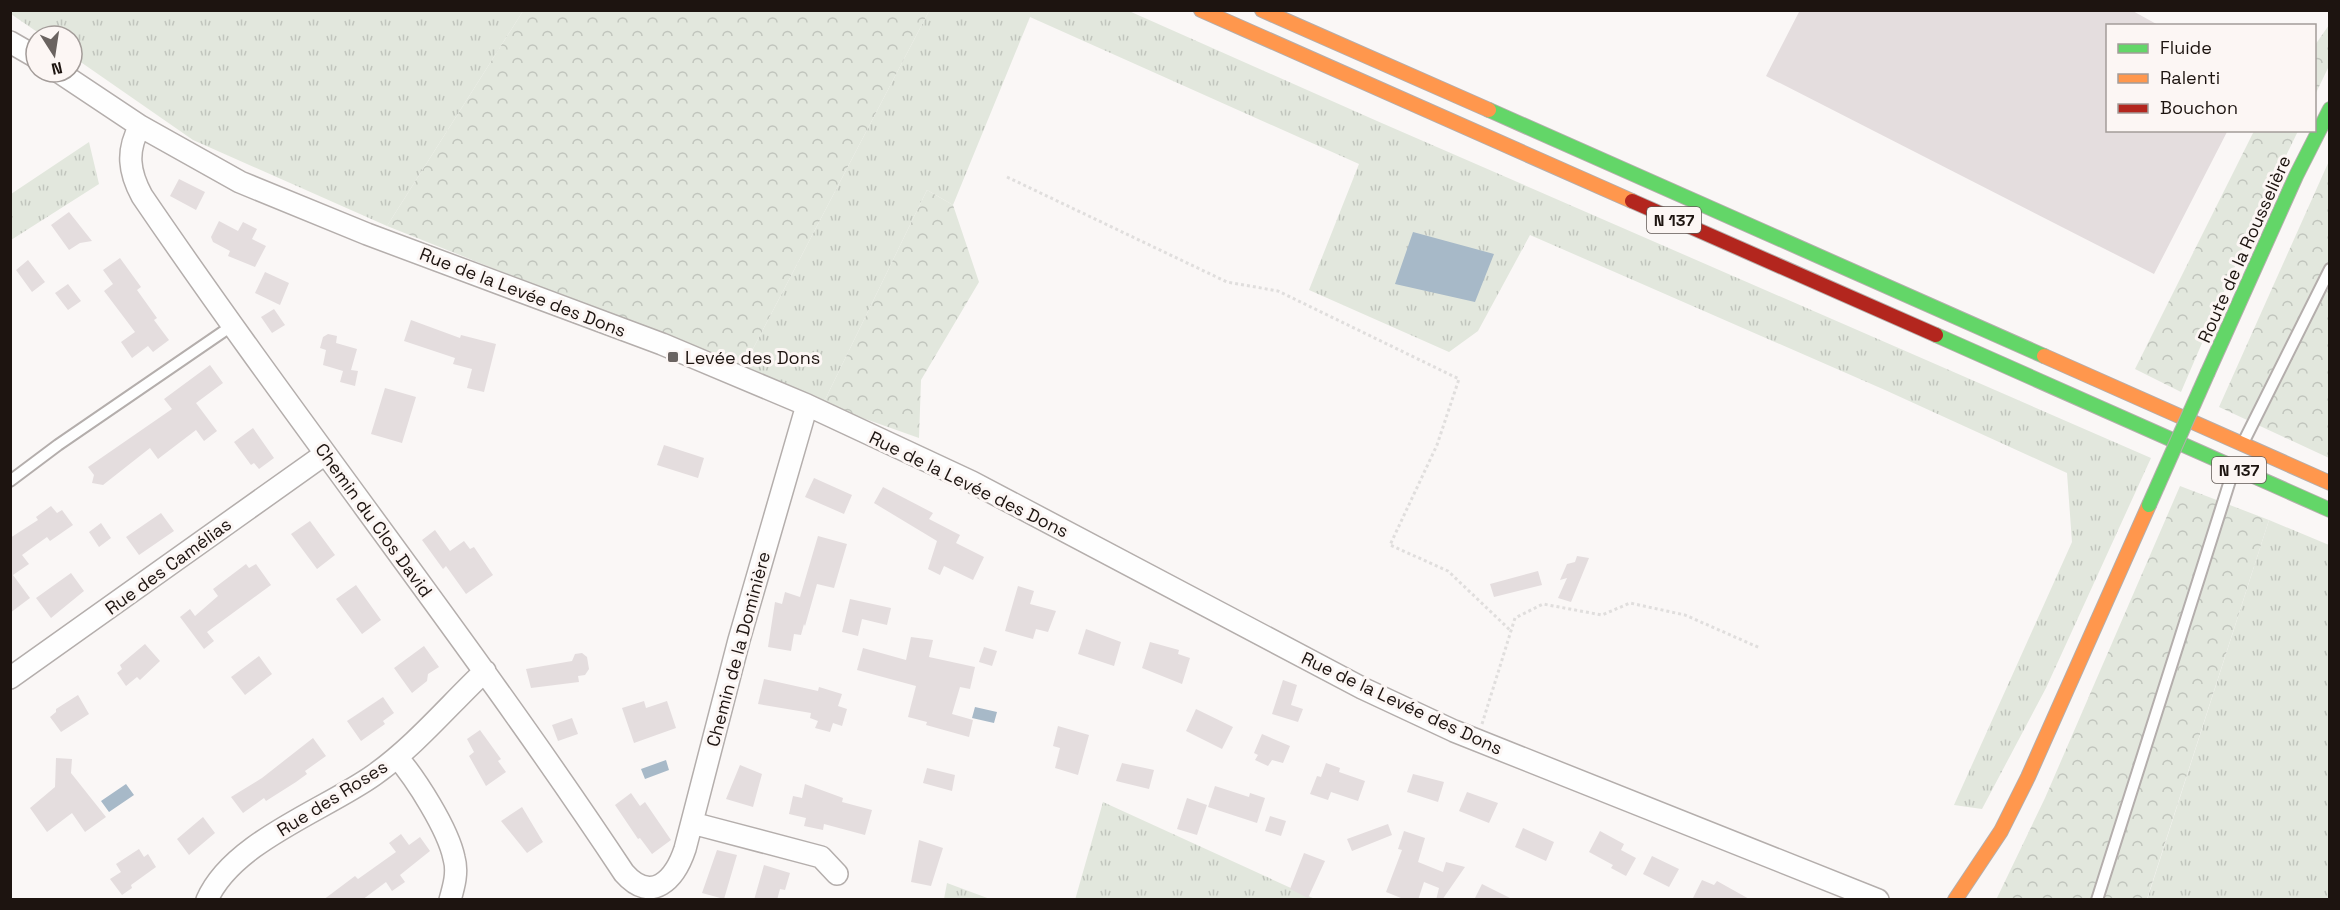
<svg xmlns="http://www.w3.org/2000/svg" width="2340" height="910" font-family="'Space Grotesk',sans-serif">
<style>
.grass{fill:url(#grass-tufts)}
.forest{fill:url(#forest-crowns)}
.water{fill:#a7b9c8}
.building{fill:#e4ddde}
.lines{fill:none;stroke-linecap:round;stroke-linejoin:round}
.lane-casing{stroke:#b4aeac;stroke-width:14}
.street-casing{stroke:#b4aeac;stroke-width:24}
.fast-casing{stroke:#b4aeac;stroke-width:16}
.slow-casing{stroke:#b4aeac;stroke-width:16}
.jam-casing{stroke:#b4aeac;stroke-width:16}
.path{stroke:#e0dedd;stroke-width:3;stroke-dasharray:3 3;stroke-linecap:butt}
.lane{stroke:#fefefe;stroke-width:10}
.street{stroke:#fefefe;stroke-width:21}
.fast{stroke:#63d668;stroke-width:14}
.slow{stroke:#ff974d;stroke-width:14}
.jam{stroke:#b3261e;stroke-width:14}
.fast-bridge-casing{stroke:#b4aeac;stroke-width:16;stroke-linecap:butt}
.fast-bridge{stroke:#63d668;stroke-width:14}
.poi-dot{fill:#6a6360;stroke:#fcf6f4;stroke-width:2}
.labels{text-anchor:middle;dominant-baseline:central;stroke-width:6;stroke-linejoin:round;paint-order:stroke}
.shield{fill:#fcf6f4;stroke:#605854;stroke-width:1.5}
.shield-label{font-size:16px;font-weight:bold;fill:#1d1410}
.street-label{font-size:18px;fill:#1d1410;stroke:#fcf6f4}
.poi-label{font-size:18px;fill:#1d1410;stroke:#fcf6f4;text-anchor:start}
</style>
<defs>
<pattern id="grass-tufts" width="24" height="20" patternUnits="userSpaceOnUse" patternTransform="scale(1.5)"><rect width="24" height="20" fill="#e2e7dd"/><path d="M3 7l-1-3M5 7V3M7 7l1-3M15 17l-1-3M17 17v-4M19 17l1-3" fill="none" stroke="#c1c5bd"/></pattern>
<pattern id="forest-crowns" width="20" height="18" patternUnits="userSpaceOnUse" patternTransform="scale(1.5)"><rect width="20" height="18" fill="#e2e7dd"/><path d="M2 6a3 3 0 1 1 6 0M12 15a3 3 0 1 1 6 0" fill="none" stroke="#c1c5bd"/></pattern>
</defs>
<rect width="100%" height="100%" fill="#faf7f6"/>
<path class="grass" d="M11,10L523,11L387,226L193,140L72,56V36H43L11,14Z
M929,11H1129L1377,121L2151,458L2046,688L1982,809L1954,805L2072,542L2067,473L1885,390L1530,235L1478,331L1449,352L1309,290L1359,164L1030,17L953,205L927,190L823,404L743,368Z
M89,142L99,184L11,240V194Z
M2269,520L2329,545V899L2147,900Z
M1103,802L1315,899L1075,900Z
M947,883L990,899H944Z"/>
<path class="forest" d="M523,11H929L743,368L387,226Z
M2329,25V66L2315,95V45Z
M2254,131H2298L2254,222L2181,392L2135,369Z
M2329,161V458L2219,407Z
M927,190L953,205L979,282L921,380L919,438L823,404Z
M2180,486L2269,520L2147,899L1996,900L2045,798Z"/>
<path class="water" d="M1413,232L1494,254L1475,302L1395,284Z
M975,707L997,712L994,723L972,718Z
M666,760L669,770L645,779L641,769Z
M126,784L134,795L109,812L101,801Z"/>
<path class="building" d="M1800,10H2131L2160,26H2108V130H2228L2154,274L1766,76Z
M179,179L205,192L196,210L170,196Z
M69,212L92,241L80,243L69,250L51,225Z
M219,221L238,231L243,222L257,229L252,239L266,246L255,267L228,256L230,251L213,242L211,237Z
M120,258L141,287L137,290L157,318L154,320L169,340L153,352L148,346L132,358L121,342L135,332L104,291L113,284L103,270Z
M28,260L45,282L32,292L16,270Z
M265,272L289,283L280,305L255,293Z
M68,284L81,301L68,310L55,293Z
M274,309L285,325L272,333L261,317Z
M411,320L460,338L461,335L496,344L484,392L467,388L472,369L453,364L455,358L404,341Z
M328,334L337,336L336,343L357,349L351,370L358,371L355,386L340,382L343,371L323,365L326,350L320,348L323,337Z
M210,365L223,383L196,403L217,431L204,441L196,430L158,459L150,448L103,485L92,483L94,475L88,467L172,409L164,399Z
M385,388L416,397L402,443L371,434Z
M253,428L274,458L259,469L254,463L251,465L234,442Z
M664,445L704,458L698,478L657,465Z
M814,478L852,495L844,514L805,497Z
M883,487L933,513L929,519L960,535L956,543L984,557L973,580L944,566L940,575L928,569L937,541L874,503Z
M51,506L57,513L62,510L73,525L50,541L47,537L22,555L29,564L13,575L30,598L10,613V538L38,520L36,517Z
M161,513L174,531L139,555L126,537Z
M310,521L335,555L317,569L291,534Z
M101,523L111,538L99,547L89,532Z
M435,530L450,551L464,541L470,549L474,547L493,575L466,594L446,566L443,569L422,540Z
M818,536L847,544L834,588L817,584L805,626L804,624L801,635L794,634L791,651L768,647L775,602L782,604L785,592L800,597Z
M1577,556L1589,558L1571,602L1558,598L1567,578L1560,580L1567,564L1575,562Z
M246,564L249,568L256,564L271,585L207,632L214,641L204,649L180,617L190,609L195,616L218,596L213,589Z
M1538,571L1542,585L1494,597L1490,584Z
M71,573L84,591L51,618L36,598Z
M356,585L381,620L362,634L336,599Z
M1018,586L1034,591L1030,604L1056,611L1048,632L1036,629L1033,639L1005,631Z
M850,599L891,608L887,625L862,619L858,636L842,632Z
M1086,629L1121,642L1114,666L1078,654Z
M911,637L933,640L929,657L975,667L970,689L960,687L952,714L973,720L969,737L926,725L927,722L908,717L916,686L857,670L863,648L906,660Z
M1150,642L1179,650L1178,654L1190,658L1182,684L1142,668Z
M145,644L160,661L140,680L137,677L126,686L117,673L122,669L120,665Z
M424,646L439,667L428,674L427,681L412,693L394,668Z
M984,647L997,651L992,666L979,662Z
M582,653L587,657L589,669L585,675L578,676L579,682L531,688L526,669L572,661L575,654Z
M259,656L272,674L245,695L231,677Z
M764,679L818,691L819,687L842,694L838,706L847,709L842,726L833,723L830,732L815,728L818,721L810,718L811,713L758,704Z
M1283,680L1297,685L1291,705L1303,709L1298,722L1272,714Z
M78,695L89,714L61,732L50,717L56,712V709Z
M383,697L394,713L383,721L385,724L361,741L347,721Z
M644,701L646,708L667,701L676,728L634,743L622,708Z
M1196,709L1233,727L1222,749L1186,731Z
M572,718L578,734L558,741L552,725Z
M1058,726L1089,735L1078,775L1055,768L1060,748L1053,746Z
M480,730L501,759L498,761L506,772L486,786L469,756L474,752L467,739Z
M1262,734L1290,746L1283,763L1272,760L1268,766L1255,760L1258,755L1254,753Z
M313,738L326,756L305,771L307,774L296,782L266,801L264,798L243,813L231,797L262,778Z
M56,758L72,759L71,773L106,817L85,832L72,813L47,832L30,808L55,787Z
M1122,763L1154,770L1149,789L1116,781Z
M1326,763L1340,768L1339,772L1365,781L1358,801L1331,792L1328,800L1310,794L1317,776L1321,777Z
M740,765L762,774L753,807L726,799Z
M927,768L955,775L952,791L923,783Z
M1413,774L1444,782L1438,802L1407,792Z
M805,784L843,798L842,802L872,810L865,835L824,824L823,830L804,826L806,818L789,814L793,796L802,798Z
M1215,786L1249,797L1250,793L1265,798L1257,823L1208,807Z
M1467,792L1498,803L1489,823L1459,811Z
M631,793L640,806L645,802L671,840L652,854L640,838L638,839L615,805Z
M1187,798L1207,805L1197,835L1177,829Z
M522,807L543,842L527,853L501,821Z
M1270,816L1286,821L1281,836L1265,831Z
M203,817L215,833L189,855L177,839Z
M1388,824L1392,835L1352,851L1347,839Z
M1523,828L1554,842L1546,861L1515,847Z
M1404,831L1425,838L1418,862L1443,872L1446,862L1465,867L1442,900H1436L1439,888L1424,882L1418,900H1406L1386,892L1402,850L1398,849Z
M1600,831L1624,844L1621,850L1636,858L1626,876L1611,868L1613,865L1589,852Z
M401,834L409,845L420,837L430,851L400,875L405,882L392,891L386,882L362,900H323L355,876L358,879L396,852L389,843Z
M919,840L943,848L931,886L911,882Z
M139,849L144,857L148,854L156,867L131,885L132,888L122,895L110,879L121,872L116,864Z
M717,850L737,855L724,899L702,893Z
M1304,853L1325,861L1308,898L1290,889Z
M1652,856L1679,869L1669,887L1643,874Z
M764,865L790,873L785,890L780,889L777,900H754Z
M1702,880L1714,885L1717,881L1751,900H1692Z
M1482,884L1514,900H1474Z"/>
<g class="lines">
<defs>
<path id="lane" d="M2244,441L2330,269
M10,481L58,445L233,325
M2097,900L2233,471"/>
<path id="street" d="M10,42L36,57
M59,72L140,126L240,182L367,234L662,344L807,405L972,482L1362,688L1454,731L1878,900
M140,126C126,151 129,172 142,196C298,425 471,642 624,873C652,905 675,879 685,849L739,640L807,405
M10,678L325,454
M397,757C416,779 448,829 454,858C458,872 454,886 450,900
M692,823L821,857L837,874
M207,900C232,842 325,810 374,775C415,746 449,705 485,671"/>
<path id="fast" d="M1489,110L2044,356
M1936,335L2330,510
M2208,372L2296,176L2330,109"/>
<path id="slow" d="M1201,10L1632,201
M1262,10L1489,110
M2044,356L2330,483
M1955,900L2001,831L2028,777L2149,505"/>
<path id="jam" d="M1632,201L1936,335"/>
</defs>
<use href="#lane" class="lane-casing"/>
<use href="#street" class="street-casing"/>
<use href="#fast" class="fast-casing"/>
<use href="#slow" class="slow-casing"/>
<use href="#jam" class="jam-casing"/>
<path class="path" d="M1007,177L1227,282L1278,291L1459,379L1437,445L1390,545L1448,571L1511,631
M1482,724L1515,618L1543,604L1602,615L1630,603L1685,615L1760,648"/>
<use href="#lane" class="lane"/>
<use href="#street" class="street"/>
<use href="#fast" class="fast"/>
<use href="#slow" class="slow"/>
<use href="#jam" class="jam"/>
<defs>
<path id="fast-bridge" d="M2149,505L2208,372"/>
</defs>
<use href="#fast-bridge" class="fast-bridge-casing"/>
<use href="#fast-bridge" class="fast-bridge"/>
</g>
<rect class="poi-dot" x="667" y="351" width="12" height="12" rx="3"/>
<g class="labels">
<g class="shield">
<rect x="1647" y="207" width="54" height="26" rx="4.5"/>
<rect x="2212" y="457" width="54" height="26" rx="4.5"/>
</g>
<g class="shield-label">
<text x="1674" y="220">N 137</text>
<text x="2239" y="470">N 137</text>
</g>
<g class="street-label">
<text transform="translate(2244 249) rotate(-66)">Route de la Rousselière</text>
<text transform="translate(523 292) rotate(21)">Rue de la Levée des Dons</text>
<text transform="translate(969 484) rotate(26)">Rue de la Levée des Dons</text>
<text transform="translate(374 520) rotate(54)">Chemin du Clos David</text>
<text transform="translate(168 566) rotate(-36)">Rue des Camélias</text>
<text transform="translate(738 649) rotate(-75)">Chemin de la Dominière</text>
<text transform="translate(1402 703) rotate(25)">Rue de la Levée des Dons</text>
<text transform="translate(332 798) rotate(-32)">Rue des Roses</text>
</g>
<g class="poi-label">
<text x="685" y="357">Levée des Dons</text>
</g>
</g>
<rect width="2340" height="910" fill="none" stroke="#1d1410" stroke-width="24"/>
<rect x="2106" y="24" width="210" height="108" fill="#fcf6f4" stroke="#a39c99" stroke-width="1.5"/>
<rect x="2118" y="44" width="30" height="9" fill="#63d668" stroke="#a39c99" stroke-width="1.5"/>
<text x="2160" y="54" font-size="18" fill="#1d1410">Fluide</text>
<rect x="2118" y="74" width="30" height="9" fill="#ff974d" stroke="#a39c99" stroke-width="1.5"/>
<text x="2160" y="84" font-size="18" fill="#1d1410">Ralenti</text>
<rect x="2118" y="104" width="30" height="9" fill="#b3261e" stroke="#a39c99" stroke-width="1.5"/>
<text x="2160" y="114" font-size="18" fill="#1d1410">Bouchon</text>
<g transform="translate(54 54) rotate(168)"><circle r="28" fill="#fcf6f4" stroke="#a39c99" stroke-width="1.5"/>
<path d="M0-4.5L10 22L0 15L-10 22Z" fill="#6a6360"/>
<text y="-9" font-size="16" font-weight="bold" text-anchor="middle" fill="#1d1410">N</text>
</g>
</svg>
